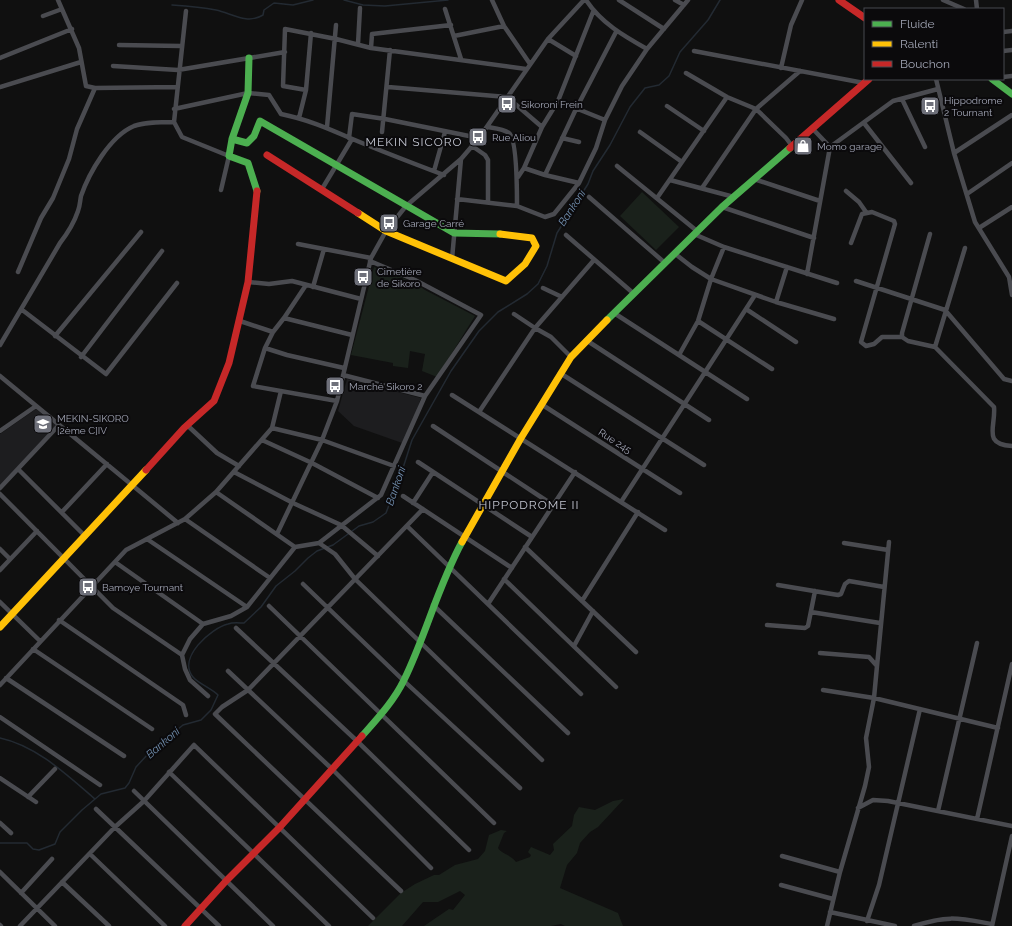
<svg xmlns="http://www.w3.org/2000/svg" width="1012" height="926" font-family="Raleway,sans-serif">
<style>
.built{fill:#1d1d1f}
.green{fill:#1a211b}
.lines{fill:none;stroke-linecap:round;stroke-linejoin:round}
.stream{stroke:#232a32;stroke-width:1.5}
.street{stroke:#4a4b50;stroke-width:4.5}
.fast{stroke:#4caf50;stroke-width:7}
.slow{stroke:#ffc107;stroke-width:7}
.jam{stroke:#c62828;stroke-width:7}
.labels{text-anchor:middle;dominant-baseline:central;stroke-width:4;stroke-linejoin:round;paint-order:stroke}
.poi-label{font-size:10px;fill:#a0a4b3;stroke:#0b0a0c;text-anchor:start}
.street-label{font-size:10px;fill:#a0a4b3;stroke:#0b0a0c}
.water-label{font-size:11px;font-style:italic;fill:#7391b1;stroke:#0b0a0c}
.quarter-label{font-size:12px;letter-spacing:1px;fill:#c1c4cf;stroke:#0b0a0c}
</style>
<rect width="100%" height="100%" fill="#101010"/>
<path class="built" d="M347,379L421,398L405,444L354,426L338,411Z
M36,409L57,426L0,485V434Z"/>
<path class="green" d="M642,192L679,227L656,250L620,216Z
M374,267L413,282L425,290L475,316L437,377L422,371L425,354L410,351L408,368L393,366V363L351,355Z
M624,799L598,827L590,832L580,843L577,853L567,865L560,888L618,913L623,926H565L561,924L551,926H424L449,909L453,910L465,895L460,891L438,902H423L402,926H368L401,893L415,884L434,875H439L455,865L478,859L485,851L489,835L501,830L507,831L504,833L498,848C502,854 511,855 516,862L530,857L531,855L528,852L531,847L550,855L554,850L553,844L572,826L574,815L579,807L595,810L613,801Z"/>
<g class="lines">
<path class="stream" d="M344,0L363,5L385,6L448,0
M172,5C187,6 201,7 216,10C231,13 247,25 263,15L264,10L274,3L293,5L313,0
M0,738C37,746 67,775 95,799
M0,843H27L33,849L39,850L55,844L60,832L82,810L101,794L125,788L129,783L136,767L149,753L183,725L201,720L211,710L218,695C211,688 199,684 193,677C177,658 211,628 228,624C233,622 239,623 244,623L261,607L276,586L295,571L308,558L317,551L333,545L359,526L373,522L386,513L403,468L412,440L451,371L479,331L498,312L527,294L538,284L547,266L557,233L588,184L593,171L610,145L630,107L645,88L659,85L669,76L680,52L708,20L720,0"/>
<path class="street" d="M58,0L79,48L86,86L95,88
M492,0L504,26L530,64
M586,0C601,23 624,36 647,49
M619,0L664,29
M675,0L684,5
M943,0L964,9
M976,0L977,9
M445,9L461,59
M186,11L174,122L182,137L229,156L221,190
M43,16L62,9
M1003,32L1012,31
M454,36L504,26
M548,39L576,56
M358,44L360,8
M119,45L181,46
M371,48L372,34L451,25
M694,51L864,83
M1003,51L1012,50
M0,58L72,29
M113,66L178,70L285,52
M781,68L791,25L802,0
M686,73L727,97L756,109L786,138L792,146
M1003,77L1012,76
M936,79L954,153L975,222L1009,277L1012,295
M0,87L81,62
M388,87L507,97L542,127
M306,90L283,86L285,29L336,39L371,48L526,69
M902,99L925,147
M558,101L605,120
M667,106L704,131
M174,109L248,93L269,95L281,114C306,119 327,128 350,138C381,151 412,163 444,175
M299,118L306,90L311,33
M864,123L911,183
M327,127L336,25
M488,127C494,128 504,129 509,133C517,139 517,194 517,206
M812,128L830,147
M382,132L390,50
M640,132L682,162
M349,138L352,114L385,119L479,138
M562,138L579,142
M472,146L485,155L488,160V202
M954,153L1012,115
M617,166L697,231
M524,168L542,127L558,101L593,12
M434,171L445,132
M518,177L524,168L545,175
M754,179L820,201
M670,180L734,197
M579,183L545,175L576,109L616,32
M702,188L756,109L800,71
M322,189L352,139
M846,191L859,202L866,212
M967,194L1012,163
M589,197L665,263
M657,198L727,97
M457,199L517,206L545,217L554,214L579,183L596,148L605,120L622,86L647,49L688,0
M722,207L814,238
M979,228L1012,207
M694,234L724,247L837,283
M930,234L902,333V337L908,341L935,347
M566,235L633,293
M851,243L862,214L872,212L894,221L895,224L861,342L866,346L874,344L882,337H902
M298,244L371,258
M965,248L935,347L994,407C996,427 982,444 1012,446
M674,253L692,267L711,279L776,302L834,319
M452,259L461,159
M18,272L41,218L53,198L69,159L77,129L95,88L177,87
M807,274L830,147L893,101L938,89
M856,281L945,310L1004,379L1012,381
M248,282L269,284L292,281L361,299
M306,285L284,318L273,332L265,348L253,386L337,401
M313,287L324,249
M543,288L562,297
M776,302L787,267
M21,309L106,374L177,283
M746,309L796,342
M614,313L747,399
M284,318L352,335
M240,321L273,332
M698,321L772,369
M55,336L141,232
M586,340L709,420
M0,345L60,243C67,234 74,223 78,211C80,206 80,201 81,196C89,173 110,136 134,126C146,122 160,122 174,122
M265,348L287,355L344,368
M679,355L698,321L711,279L724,247
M81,357L162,251
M571,357L551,337L535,328L594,260
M560,373L704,465
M343,375L425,396
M0,376L178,523
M452,395L665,530
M541,404L680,493
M479,412L535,328L514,314
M187,425L217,453L239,466
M433,426L553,505
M272,428L322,440L394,466
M0,431L36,406
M262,440L312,463L378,498
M418,462L532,537
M18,469L85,536
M234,472L293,503L341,525L378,556
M0,488L59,425
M216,492L295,547
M0,494L113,608L182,655
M403,496L512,568
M621,502L755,295
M413,503L433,472
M62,512L107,464
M185,519L270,578
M407,526L581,694
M277,534L322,440L337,401L371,258L386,231L406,206L461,159L479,138L548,39L584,0
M147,539L247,607
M319,543L335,554L355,579L542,760
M844,543L888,550
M525,547L636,652
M0,549L10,559
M115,562L203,624
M0,570L37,531
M504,579L616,687
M303,584L404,681L520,788
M778,585L838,595L841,594L845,584L849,581L884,587
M582,601L638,512
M0,602L40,641
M488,604L575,472
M433,605L568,733
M269,606L494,823
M811,612L880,623
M59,620L183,705L186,715
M767,625L805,628L808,626L815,591
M236,628L357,741L469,850
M574,646L593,611
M33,649L152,729
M820,653L869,657L877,666L874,698L866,738L869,767L865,786L840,872L827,926
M877,666L889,542
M228,671L332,769L431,868
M6,678L124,756
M0,685L126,550L185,519L216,492L272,428L281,391
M823,690L874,698L998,728
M208,696L190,680L185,669L182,655L190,639L203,624L231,616L247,607L295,547L319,543L381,495L425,396L481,315L415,280L370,261
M0,717L100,785
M169,772L329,926
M0,778L36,802
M134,791L273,926
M28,797L55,769
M858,808L873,800L888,801L1012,826
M96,809L219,926
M938,811L977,643
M977,819L1012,664
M0,823L11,833
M90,854L165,926
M782,856L840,872
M0,872L55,926
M62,882L109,926
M781,885L833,899
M401,891L215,714L222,707L248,690L423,509
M21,893L52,859
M830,912L895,926
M867,921L879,885L920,709
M0,925L1,926
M20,926L115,827L144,801L194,745L373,918
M914,926C948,915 958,918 992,924
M992,926L1012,836"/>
<path class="fast" d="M249,58L248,93L232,139L229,156L248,163L257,191
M992,79L1012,94
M232,139L247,143L254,136L260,121L454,233L500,234
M607,320L722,207L790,148
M362,736C377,719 394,701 404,680C426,635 438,586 462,542"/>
<path class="slow" d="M358,213L386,231L506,281L525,264L536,246L532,238L500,234
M462,542L521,438L571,357L607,320
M0,627L146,470"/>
<path class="jam" d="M839,0L865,18
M790,148L869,79
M267,155L358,213
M146,470L184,428L214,401L229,363L248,282L257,191
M185,926L226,881L279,828L362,736"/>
</g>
<defs>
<symbol id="bus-square" viewBox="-11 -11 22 22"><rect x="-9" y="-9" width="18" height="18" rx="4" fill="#6e707a" stroke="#0b0a0c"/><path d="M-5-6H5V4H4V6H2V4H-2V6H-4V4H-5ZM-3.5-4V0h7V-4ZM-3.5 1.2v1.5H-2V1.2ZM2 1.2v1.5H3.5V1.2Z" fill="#fff"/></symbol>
<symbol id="shop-square" viewBox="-11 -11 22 22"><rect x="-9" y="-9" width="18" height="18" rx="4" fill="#6e707a" stroke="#0b0a0c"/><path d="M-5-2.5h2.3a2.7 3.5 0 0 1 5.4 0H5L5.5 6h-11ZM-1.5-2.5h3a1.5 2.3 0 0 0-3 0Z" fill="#fff"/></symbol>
<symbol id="school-square" viewBox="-11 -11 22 22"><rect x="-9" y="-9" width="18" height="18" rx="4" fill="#6e707a" stroke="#0b0a0c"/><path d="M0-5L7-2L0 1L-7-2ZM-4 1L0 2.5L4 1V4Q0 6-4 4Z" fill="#fff"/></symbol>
</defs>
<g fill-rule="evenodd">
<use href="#bus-square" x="496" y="93" width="22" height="22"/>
<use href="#bus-square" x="919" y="95" width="22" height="22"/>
<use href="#bus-square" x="467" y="126" width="22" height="22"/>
<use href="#shop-square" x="792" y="135" width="22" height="22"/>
<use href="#bus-square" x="378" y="212" width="22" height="22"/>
<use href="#bus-square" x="352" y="266" width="22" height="22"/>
<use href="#bus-square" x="324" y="375" width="22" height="22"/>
<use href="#school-square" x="32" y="413" width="22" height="22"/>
<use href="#bus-square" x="77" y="576" width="22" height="22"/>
</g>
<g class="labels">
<g class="poi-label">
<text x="944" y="100">Hippodrome<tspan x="944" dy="12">2 Tournant</tspan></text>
<text x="521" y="104">Sikoroni Frein</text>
<text x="492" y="137">Rue Aliou</text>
<text x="817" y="146">Momo garage</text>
<text x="403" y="223">Garage Carré</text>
<text x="377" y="271">Cimetière<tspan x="377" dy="12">de Sikoro</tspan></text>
<text x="349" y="386">Marché Sikoro 2</text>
<text x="57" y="418">MEKIN-SIKORO<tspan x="57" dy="12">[2ème C]IV</tspan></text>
<text x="102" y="587">Bamoye Tournant</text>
</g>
<g class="street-label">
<text transform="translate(615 441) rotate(33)">Rue 245</text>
</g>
<g class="water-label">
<text transform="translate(572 208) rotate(-57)">Bankoni</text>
<text transform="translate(396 486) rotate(-71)">Bankoni</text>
<text transform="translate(163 743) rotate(-41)">Bankoni</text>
</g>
<g class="quarter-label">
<text x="414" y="142">MEKIN SICORO</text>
<text x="529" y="505">HIPPODROME II</text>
</g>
</g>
<rect x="864" y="8" width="140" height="72" fill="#0b0a0c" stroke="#47484f"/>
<rect x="872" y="21" width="20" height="6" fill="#4caf50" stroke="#47484f"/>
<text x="900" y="28" font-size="12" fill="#a0a4b3">Fluide</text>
<rect x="872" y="41" width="20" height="6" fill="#ffc107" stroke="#47484f"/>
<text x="900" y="48" font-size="12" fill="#a0a4b3">Ralenti</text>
<rect x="872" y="61" width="20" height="6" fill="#c62828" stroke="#47484f"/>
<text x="900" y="68" font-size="12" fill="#a0a4b3">Bouchon</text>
</svg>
